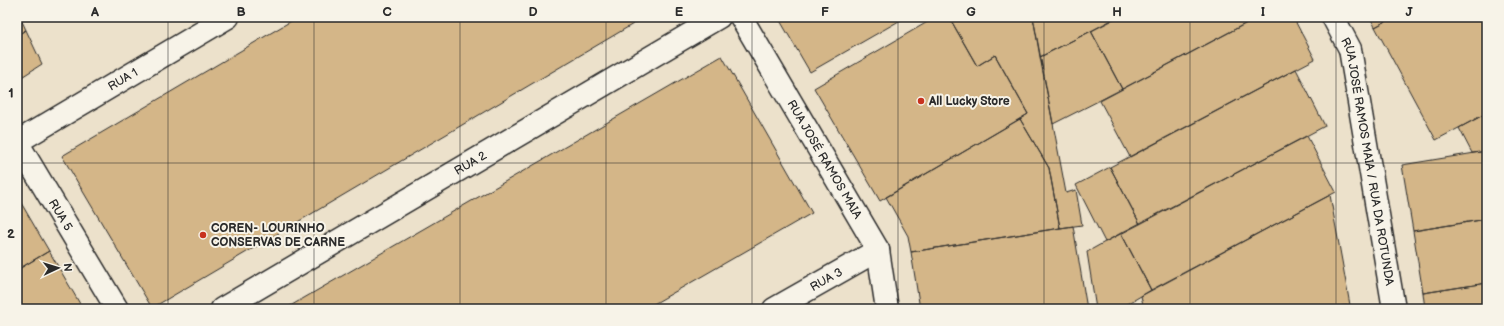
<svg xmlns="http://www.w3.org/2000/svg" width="1504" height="326" font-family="'Balsamiq Sans',sans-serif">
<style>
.building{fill:#d4b688;stroke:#2b2b2b}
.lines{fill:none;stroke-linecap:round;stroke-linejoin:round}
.minor-casing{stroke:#2b2b2b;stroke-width:25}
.minor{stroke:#f7f3e8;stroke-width:22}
.grid{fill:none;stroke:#2b2b2b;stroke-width:1;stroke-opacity:0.55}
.poi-dot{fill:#c8321e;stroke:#f7f3e8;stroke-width:1.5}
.labels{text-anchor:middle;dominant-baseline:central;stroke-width:4;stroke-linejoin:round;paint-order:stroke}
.street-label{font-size:12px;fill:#2b2b2b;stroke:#f7f3e8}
.poi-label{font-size:12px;font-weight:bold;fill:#2b2b2b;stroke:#f7f3e8;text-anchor:start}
.neatline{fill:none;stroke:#2b2b2b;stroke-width:1.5}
.grid-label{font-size:13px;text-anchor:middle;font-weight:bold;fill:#2b2b2b}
</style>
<rect width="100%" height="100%" fill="#ece1cb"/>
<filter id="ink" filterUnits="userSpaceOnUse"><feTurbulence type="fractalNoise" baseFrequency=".025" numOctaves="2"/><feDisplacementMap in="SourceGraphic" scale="8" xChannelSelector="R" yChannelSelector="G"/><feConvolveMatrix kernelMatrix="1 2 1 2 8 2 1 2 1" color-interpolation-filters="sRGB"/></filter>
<g filter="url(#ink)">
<path class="building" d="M17,17H20L26,30L17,35Z
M298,17H645L152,308L62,156Z
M778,17H906L810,72Z
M936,17H949L977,66L995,55L1028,114L880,201L814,88Z
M949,17H1033L1066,193L1076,190L1082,225L1060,228L1049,168L1020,119L1028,114L995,55L977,66Z
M1033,17H1109L1111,21L1040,57Z
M1117,17H1258L1122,89L1091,31Z
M1258,17H1293L1315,59L1130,157L1100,101Z
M1370,17H1394L1375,27Z
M1394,17H1487V113L1436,140L1375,27Z
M26,30L42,64L17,80V35Z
M1091,31L1122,89L1053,124L1040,57Z
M722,56L812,213L645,309H285Z
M1296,69L1325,126L1140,224L1110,167Z
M1487,113V151L1472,153L1459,128Z
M1020,119L1049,168L1060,228L911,252L908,236L886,197Z
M1307,136L1336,192L1151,290L1121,233Z
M1487,151V219L1413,231L1402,165Z
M1110,167L1140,224L1105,242L1076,185Z
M1330,195L1350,305L1324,309H1144L1141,296Z
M17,196L49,251L17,270Z
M1487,219V283L1423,293L1413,231Z
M1073,226L1087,309H920L911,252Z
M1121,233L1151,290L1119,309H1096L1087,252Z
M49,251L83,309H17V270Z
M1487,283V309H1425L1423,293Z
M1350,305V309H1324Z"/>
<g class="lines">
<defs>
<g id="minor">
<path id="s1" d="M741,17L878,250L887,309"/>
<path id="s2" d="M1333,17L1350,49L1394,309"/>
<path id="s3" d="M17,142L228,17"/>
<path id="s4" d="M17,142L117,309"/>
<path id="s5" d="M222,309L719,17"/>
<path id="s6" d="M774,309L878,250"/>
</g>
</defs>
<use href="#minor" class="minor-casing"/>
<use href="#minor" class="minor"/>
</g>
</g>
<path class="grid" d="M168,17V309M314,17V309M460,17V309M606,17V309M752,17V309M898,17V309M1044,17V309M1190,17V309M1336,17V309M17,163H1487"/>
<g class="poi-dot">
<circle cx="921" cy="101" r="4"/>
<circle cx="203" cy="235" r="4"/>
</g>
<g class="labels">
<g class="street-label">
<text stroke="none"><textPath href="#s3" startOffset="123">RUA 1</textPath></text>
<text stroke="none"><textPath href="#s1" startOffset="165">RUA JOSÉ RAMOS MAIA</textPath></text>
<text stroke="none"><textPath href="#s2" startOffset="150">RUA JOSÉ RAMOS MAIA / RUA DA ROTUNDA</textPath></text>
<text stroke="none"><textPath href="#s5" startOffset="288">RUA 2</textPath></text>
<text stroke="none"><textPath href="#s4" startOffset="85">RUA 5</textPath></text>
<text stroke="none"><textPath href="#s6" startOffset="60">RUA 3</textPath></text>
</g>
<g class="poi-label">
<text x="929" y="101">All Lucky Store</text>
<text x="211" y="228">COREN- LOURINHO<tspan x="211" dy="14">CONSERVAS DE CARNE</tspan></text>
</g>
</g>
<rect width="1504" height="326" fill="none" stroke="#f7f3e8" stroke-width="44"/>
<g transform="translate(58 268) rotate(86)" stroke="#f7f3e8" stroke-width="3" paint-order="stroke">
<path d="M0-3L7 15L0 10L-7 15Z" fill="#2b2b2b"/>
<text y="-6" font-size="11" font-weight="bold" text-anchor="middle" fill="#2b2b2b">N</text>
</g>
<rect x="22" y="22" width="1460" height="282" class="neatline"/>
<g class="grid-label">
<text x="95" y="16">A</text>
<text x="241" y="16">B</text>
<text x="387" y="16">C</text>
<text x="533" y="16">D</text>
<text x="679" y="16">E</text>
<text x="825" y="16">F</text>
<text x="971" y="16">G</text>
<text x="1117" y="16">H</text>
<text x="1263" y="16">I</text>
<text x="1409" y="16">J</text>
<text x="11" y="97">1</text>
<text x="11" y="238">2</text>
</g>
</svg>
